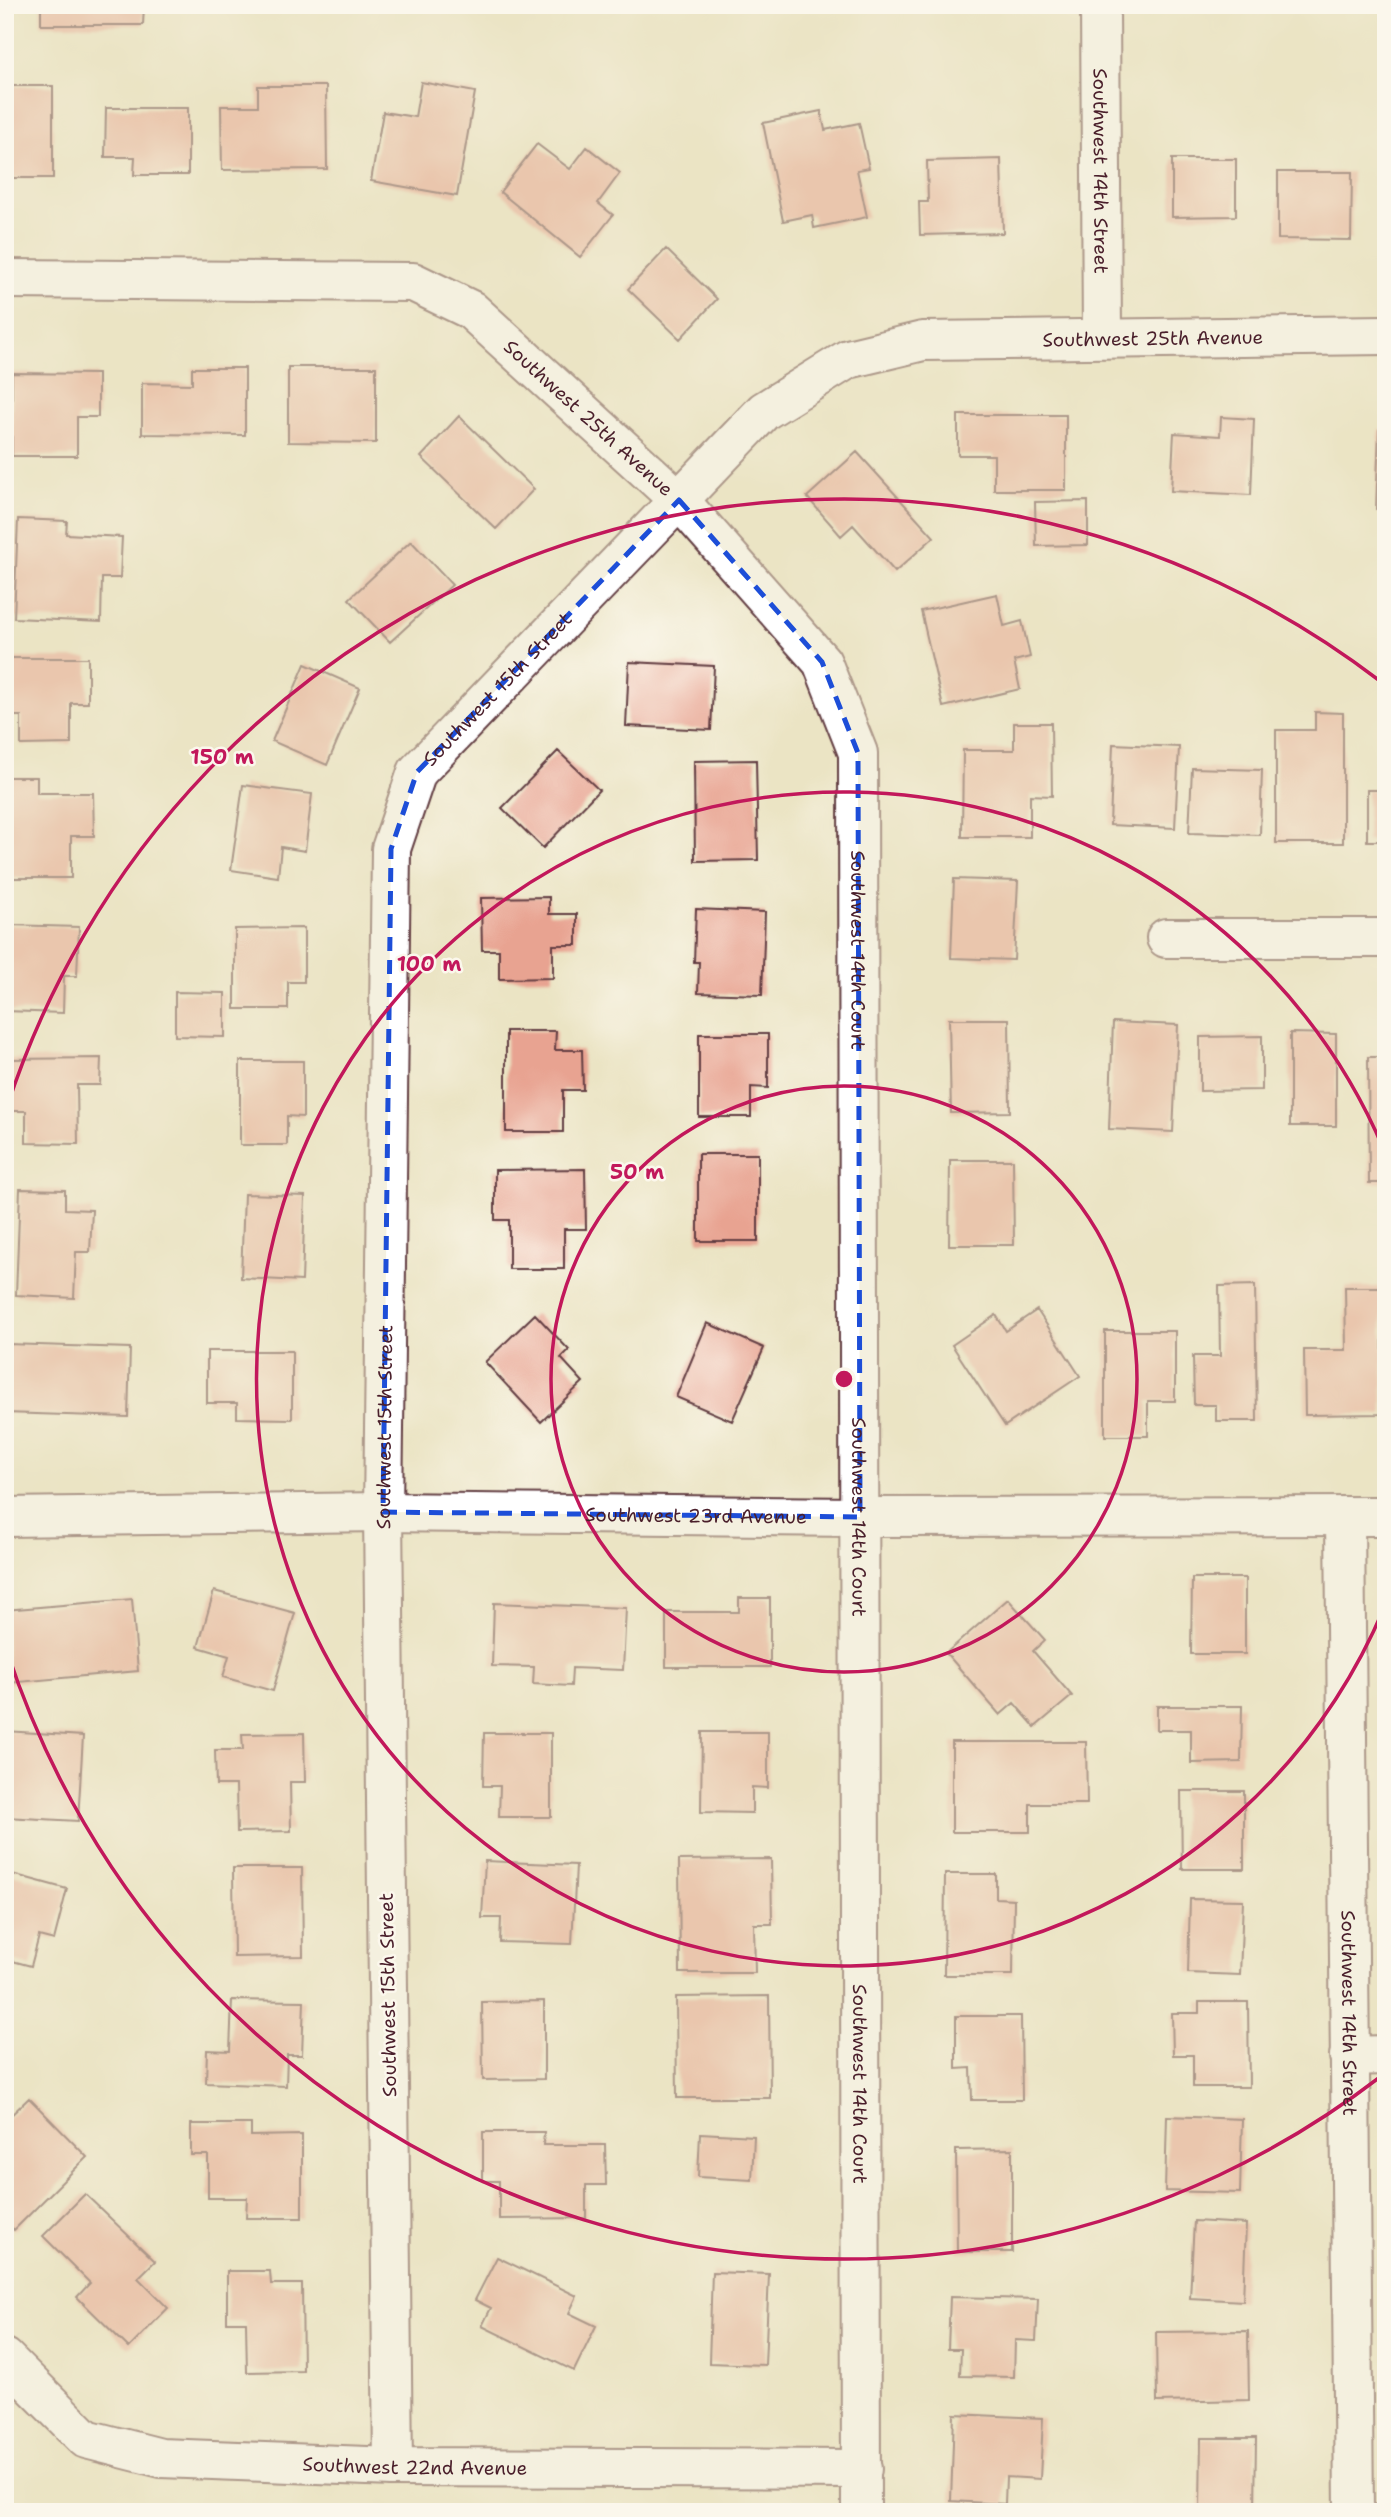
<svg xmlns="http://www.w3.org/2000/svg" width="1391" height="2517" font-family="'Shantell Sans',sans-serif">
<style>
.building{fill:#e8a391}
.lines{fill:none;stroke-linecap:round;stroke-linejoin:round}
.minor-casing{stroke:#623d42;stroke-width:42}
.minor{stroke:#fff;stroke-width:38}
.marked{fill:none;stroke:#1d4ed8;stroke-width:5;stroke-dasharray:14 9;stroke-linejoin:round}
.ring{fill:none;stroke:#c2185b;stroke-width:3.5}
.labels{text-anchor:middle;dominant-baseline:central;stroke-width:5;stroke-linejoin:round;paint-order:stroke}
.street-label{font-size:19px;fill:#4a1f2b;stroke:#fbf7ec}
.centre{fill:#c2185b;stroke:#fbf7ec;stroke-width:3.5}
.ring-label{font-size:21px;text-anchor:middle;font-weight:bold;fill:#c2185b;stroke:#fbf7ec;stroke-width:5;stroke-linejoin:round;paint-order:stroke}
</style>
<rect width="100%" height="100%" fill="#fbf7ec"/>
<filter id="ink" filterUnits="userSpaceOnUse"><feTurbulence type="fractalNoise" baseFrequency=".0143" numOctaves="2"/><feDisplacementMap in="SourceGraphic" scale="14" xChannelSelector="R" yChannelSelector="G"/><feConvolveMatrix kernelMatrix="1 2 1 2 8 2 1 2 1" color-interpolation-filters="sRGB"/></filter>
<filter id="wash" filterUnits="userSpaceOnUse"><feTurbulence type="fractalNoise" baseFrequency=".00686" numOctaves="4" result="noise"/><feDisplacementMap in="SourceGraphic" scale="28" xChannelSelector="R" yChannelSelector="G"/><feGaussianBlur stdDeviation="1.57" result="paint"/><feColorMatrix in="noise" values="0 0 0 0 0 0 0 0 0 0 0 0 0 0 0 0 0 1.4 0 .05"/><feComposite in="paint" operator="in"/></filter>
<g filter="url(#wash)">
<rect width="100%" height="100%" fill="#ebe4c4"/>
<g id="blocks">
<path class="building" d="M41,5H144L143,25H41Z
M421,82L475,92L457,196L371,181L383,112L415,117Z
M5,86H53V178H5Z
M258,86H326L327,169L222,170L221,106H258Z
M106,108H188V175H134L135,157H105Z
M821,111L825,130L859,123L869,168L857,170L867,217L814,228L812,215L783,221L763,123Z
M537,144L570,169L587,147L620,173L598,203L613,215L580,257L500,192Z
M1001,159L1003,233L920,235L919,202H928L927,161Z
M1172,159H1236V216L1172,217Z
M1278,172H1352L1351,240L1278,239Z
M1381,185H1386V232H1381Z
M666,249L717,299L680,339L628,289Z
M288,367H376V443L288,442Z
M192,368H245V435L142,434V383L192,384Z
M12,373L98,374V417H77V456H12Z
M958,415H1066V490H994V455H958Z
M459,416L534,489L496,529L421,457Z
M1221,417L1254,419L1251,495L1171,491L1174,433L1220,436Z
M1379,430H1386V510L1376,509Z
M857,452L934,537L895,572L853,525L841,536L807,497Z
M1088,501V545L1036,546L1035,502Z
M18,519L67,521L66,534L122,537L120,578H102L101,622L14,618Z
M411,541L452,585L390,642L349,599Z
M997,594L1004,626L1022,621L1030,657L1014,661L1020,689L943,707L921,611Z
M6,658H88V703H71V744L21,745V716H7Z
M629,662L714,666L711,730L626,726Z
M305,664L360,688L327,765L272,741Z
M1315,712L1343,713V843H1276V730H1315Z
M1014,723H1051L1052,796L1030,795V837H962L963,750H1014Z
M1113,744L1179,747L1175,828L1110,825Z
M558,751L599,790L543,848L502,808Z
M756,760L758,860L695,861L694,761Z
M1192,768L1262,770L1260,835L1189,833Z
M5,777H37V793H93L94,836H71V878H6Z
M243,785L312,794L305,851L281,847L278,877L231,870Z
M1367,790H1386V841H1367Z
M954,879L1018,881L1014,960L951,958Z
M549,897V914H577V945H553V978L499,979V950H482L481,898Z
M696,909L765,912L762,995L698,993L699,962H694Z
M7,925L79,927L77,976H64L63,1013L5,1011Z
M304,928V982H288V1009H235V929Z
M175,992L225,993V1037L175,1036Z
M949,1019H1009L1010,1112L951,1113Z
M1113,1022L1178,1025L1173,1132L1109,1129Z
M506,1031H556L555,1050H582L583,1090H563V1132H506Z
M1290,1033L1336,1034V1126H1290Z
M699,1034H768V1088L751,1087V1117H699Z
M1262,1036V1090L1200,1091V1037Z
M1368,1057H1386V1183H1369Z
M101,1058L100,1085H77L78,1144L26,1143V1111H9V1059Z
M240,1061H303V1117L287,1116V1145H240Z
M698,1154H758V1241H698Z
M950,1160H1013L1014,1245H949Z
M585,1169L586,1229H564V1269H509V1220H495V1170Z
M20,1189L65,1190V1209L92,1210L90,1252H76L74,1298L16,1295Z
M244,1194L305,1196L302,1281L241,1278Z
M1255,1285L1257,1421H1216V1405H1194L1193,1356H1220L1219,1286Z
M1345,1287H1382L1383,1414L1305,1415L1304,1350H1346Z
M1037,1310L1080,1376L1005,1426L952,1345L996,1315L1006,1331Z
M535,1314L569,1350L561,1358L583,1382L541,1422L485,1362Z
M707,1323L764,1348L732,1421L676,1397Z
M1105,1331H1175V1401H1148V1436H1105Z
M7,1344L130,1348L128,1417L5,1413Z
M207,1351H292V1419L237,1418V1403H207Z
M1192,1578H1245V1654H1191Z
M214,1591L295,1613L273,1691L223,1677L229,1656L198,1647Z
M739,1598H770V1667H666V1612H739Z
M132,1599L138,1671L8,1683L5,1610Z
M1008,1599L1045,1640L1033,1651L1072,1696L1035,1727L1014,1703L1000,1715L946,1653Z
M494,1603L626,1608L623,1670L572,1668L571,1686L533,1684L534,1667L492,1666Z
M1157,1706H1242L1241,1762L1191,1763V1730H1157Z
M5,1731L83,1736L78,1821L5,1817Z
M702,1732H768V1788L752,1787V1813L701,1812Z
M304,1733L305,1782H290L291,1831L237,1832L236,1785H216L215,1750H243L242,1734Z
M484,1733H551V1817H499L500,1786H483Z
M952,1742H1086L1087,1804H1030V1832H952Z
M1181,1791H1244V1869H1182Z
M771,1859L772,1924H754L755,1973H680L679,1860Z
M485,1861L576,1865L572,1944L500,1942L501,1918H482Z
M233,1868H302L303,1956L234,1957Z
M5,1872L67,1889L54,1940L39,1936L31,1966L5,1959Z
M945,1874H996V1898L1014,1899L1013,1975H944Z
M1190,1899L1243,1900L1240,1975L1188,1973Z
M769,1996L770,2098H677L676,1997Z
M232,2000L304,2001L302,2055H287L286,2086L206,2083L207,2050L230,2051Z
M544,2001V2079L483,2080L482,2002Z
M1199,2002H1248L1249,2087H1193V2055H1173L1172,2013H1199Z
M956,2016H1021L1022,2100H972L971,2068L956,2069Z
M29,2098L87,2157L14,2230L5,2221V2121Z
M1167,2116L1242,2119L1240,2193L1165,2191Z
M191,2124H251V2136L302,2135V2218H246L247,2198H208V2155H191Z
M483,2132H544L543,2145H605L606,2185H586V2218L499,2219V2181H483Z
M700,2133L754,2136L752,2180L698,2177Z
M1012,2149V2252H957L956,2150Z
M85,2194L155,2261L138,2278L168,2308L129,2348L77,2297L90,2283L43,2236Z
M1194,2221L1246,2224L1243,2301L1190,2298Z
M497,2257L577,2296L569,2313L596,2326L574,2371L482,2326L491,2308L475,2300Z
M227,2271H270L271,2284H302L303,2371L247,2372L246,2322H227Z
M712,2272L769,2274L765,2365L709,2363Z
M950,2297L1038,2299L1036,2341L1015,2340L1014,2377L960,2376L961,2349H948Z
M1248,2331L1249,2400L1157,2402L1156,2332Z
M954,2414L1043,2418L1040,2479L1006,2477L1005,2504L951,2501Z
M1201,2438H1256L1255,2510H1200Z"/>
</g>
</g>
<g filter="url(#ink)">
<use href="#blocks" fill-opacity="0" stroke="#623d42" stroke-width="2"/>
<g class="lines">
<defs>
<g id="minor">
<path id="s1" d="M1100,5L1102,338"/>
<path id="s2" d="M5,279L413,282L471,310L679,500L764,411L848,359L923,341L1386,335"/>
<path d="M1166,938H1386"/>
<path id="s3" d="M1345,1516L1354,2512"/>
<path id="s4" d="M5,1517L383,1512L860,1517L1386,1516"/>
<path d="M1349,2056L1386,2055"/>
<path id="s5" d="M5,2358L86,2439L161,2458L393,2467L862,2469"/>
<path id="s6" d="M393,2467L383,1512L391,849L417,772L679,500L822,662L858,753L861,2512"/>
</g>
</defs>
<use href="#minor" class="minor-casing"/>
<use href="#minor" class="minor"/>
</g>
</g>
<path d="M0 0H1391V2517H0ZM679,500L822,662L858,753L860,1517L383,1512L391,849L417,772Z" fill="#ebe4c4" fill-opacity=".55" fill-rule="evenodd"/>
<path class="marked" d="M679,500L822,662L858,753L860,1517L383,1512L391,849L417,772Z"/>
<g class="ring">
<circle cx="844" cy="1379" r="293"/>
<path d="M1384 1608A587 587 0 1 1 1384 1150"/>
<path d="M1380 2077A880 880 0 0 1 7 1651M7 1107A880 880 0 0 1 1380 681"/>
</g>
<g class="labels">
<g class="street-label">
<text stroke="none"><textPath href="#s1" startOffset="166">Southwest 14th Street</textPath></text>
<text stroke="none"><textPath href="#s2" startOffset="1283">Southwest 25th Avenue</textPath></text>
<text stroke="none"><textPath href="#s2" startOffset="632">Southwest 25th Avenue</textPath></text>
<text stroke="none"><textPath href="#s6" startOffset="1815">Southwest 15th Street</textPath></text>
<text stroke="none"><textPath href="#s6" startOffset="2588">Southwest 14th Court</textPath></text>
<text stroke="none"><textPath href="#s6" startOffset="1040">Southwest 15th Street</textPath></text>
<text stroke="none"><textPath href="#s4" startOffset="691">Southwest 23rd Avenue</textPath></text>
<text stroke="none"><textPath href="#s6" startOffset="3155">Southwest 14th Court</textPath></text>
<text transform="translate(388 1995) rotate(-91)">Southwest 15th Street</text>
<text stroke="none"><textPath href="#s3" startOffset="497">Southwest 14th Street</textPath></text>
<text stroke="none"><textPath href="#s6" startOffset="3722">Southwest 14th Court</textPath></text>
<text stroke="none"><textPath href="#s5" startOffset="446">Southwest 22nd Avenue</textPath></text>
</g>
</g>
<circle cx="844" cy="1379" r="10" class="centre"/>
<g class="ring-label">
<text x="222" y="764">150 m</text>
<text x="429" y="971">100 m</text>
<text x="637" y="1179">50 m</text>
</g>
<rect width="1391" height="2517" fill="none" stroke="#fbf7ec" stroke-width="28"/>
</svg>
